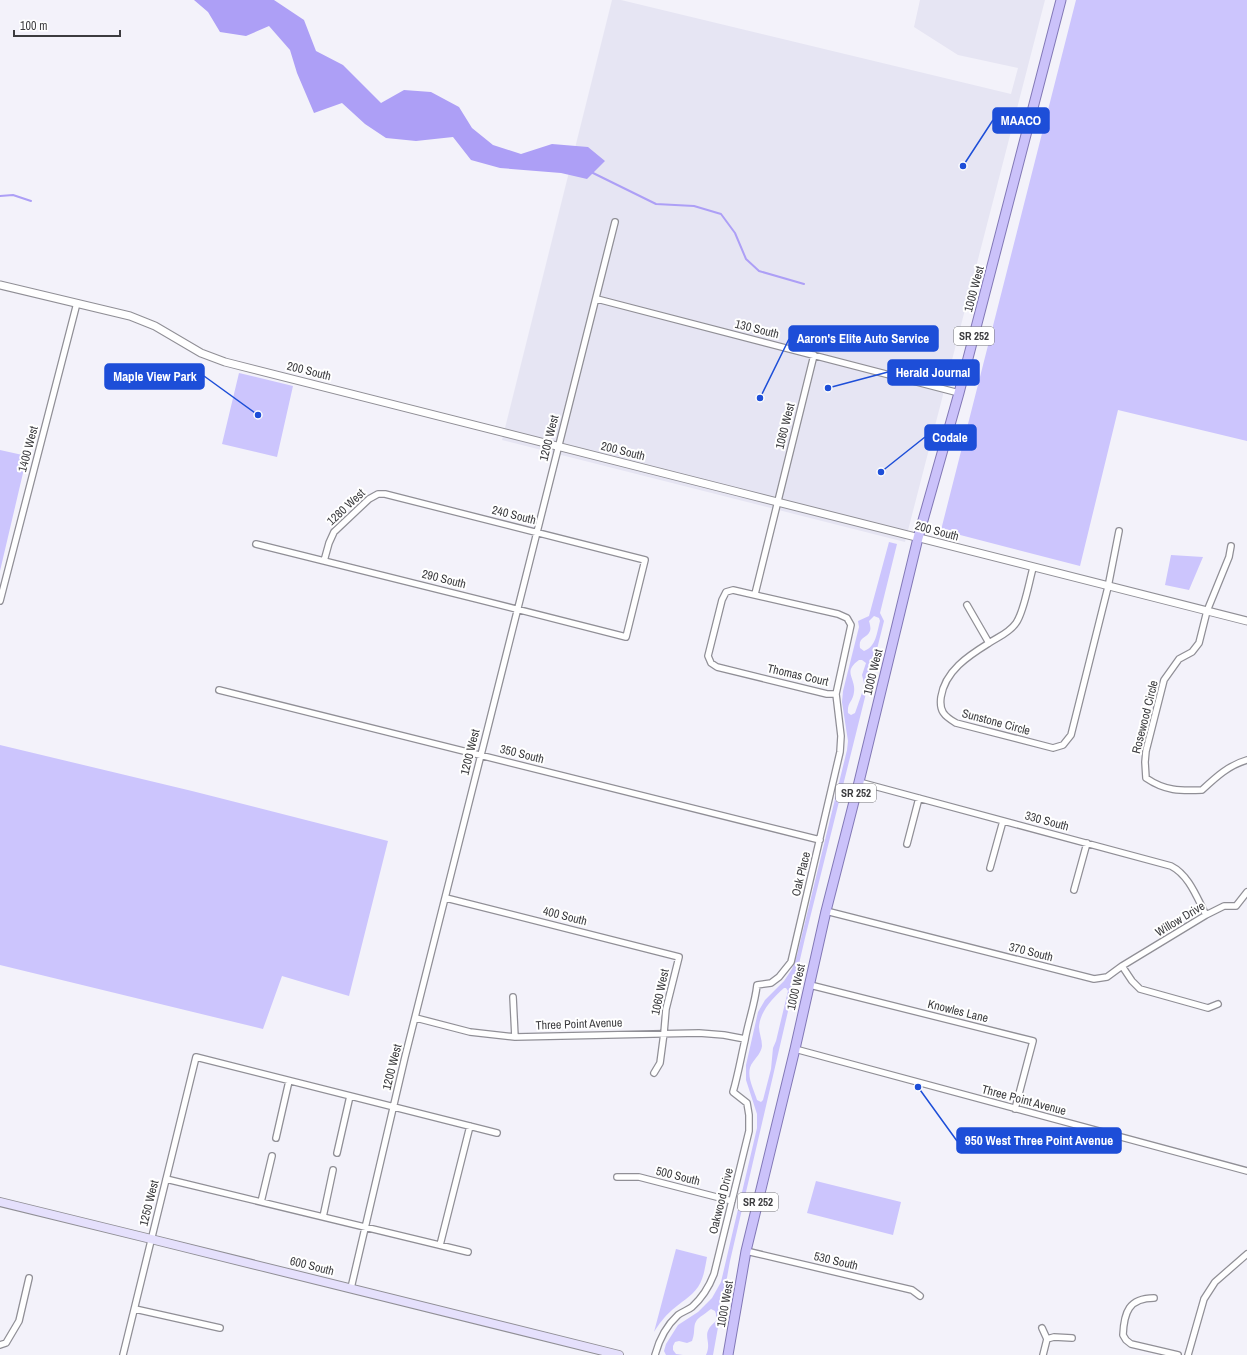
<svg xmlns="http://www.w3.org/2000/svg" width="1247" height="1355" font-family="'Archivo Narrow',sans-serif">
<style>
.built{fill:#e6e5f3}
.green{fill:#ccc5fd;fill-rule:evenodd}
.water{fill:#ad9ff6}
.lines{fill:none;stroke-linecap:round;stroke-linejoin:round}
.stream{stroke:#ad9ff6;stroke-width:2}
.minor-casing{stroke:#908f96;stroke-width:8}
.tertiary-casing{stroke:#908f96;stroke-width:9}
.secondary-casing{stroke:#908f96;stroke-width:10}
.primary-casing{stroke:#8278b6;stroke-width:11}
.minor{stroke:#fff;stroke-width:5.5}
.tertiary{stroke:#fff;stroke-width:7}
.secondary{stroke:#e5e0fc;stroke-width:8}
.primary{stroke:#cbc2fa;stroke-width:9}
.labels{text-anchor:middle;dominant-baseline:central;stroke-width:4;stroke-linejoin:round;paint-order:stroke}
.shield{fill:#fff;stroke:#767679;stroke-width:1}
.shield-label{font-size:11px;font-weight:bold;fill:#3c3c3f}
.street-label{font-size:12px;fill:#3c3c3f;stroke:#fff}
.leader{fill:none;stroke:#1d4ed8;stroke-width:1.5}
.callout-dot{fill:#1d4ed8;stroke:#fff;stroke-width:1.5}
.callout{fill:#1d4ed8;stroke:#1d4ed8;stroke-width:1.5}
.callout-label{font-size:13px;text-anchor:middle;font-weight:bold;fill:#fff}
</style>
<rect width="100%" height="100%" fill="#f3f2fa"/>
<path class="built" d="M612,0H621L1011,94L1018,68L958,55L914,27L920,0H1045L905,542L502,440Z"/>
<path class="green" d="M1076,0H1247V441L1118,410L1080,566L941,530Z
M239,373L293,386L277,457L222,444Z
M0,450L27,456L0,571Z
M889,542L897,544L880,613L884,621L805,938L730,1261L713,1355H706C713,1340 699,1335 716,1321V1314L715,1311L711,1309C708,1311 706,1313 703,1315C690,1323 697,1329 692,1341L687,1343L679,1341L675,1342L673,1346V1350L676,1354L683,1355H666L664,1351L666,1344L678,1325L698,1312L712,1298L721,1282L757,1128V1114L746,1080V1065L758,1012L765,1000L784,981L792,969L797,955L847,750L848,741L842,702L843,691L859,627L858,621L869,616ZM874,616L879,618L880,621C877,632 876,647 864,651L860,648C858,636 867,639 870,631C871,629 870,624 869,621ZM859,660H862L866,663L862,675L864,683L863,690L855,713L851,715L848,713C847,702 853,702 854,692C856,678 842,672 859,660ZM784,988H786L788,991L776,1041L773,1048L771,1069L763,1100L761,1102L757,1100C754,1089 744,1073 753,1062C757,1056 761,1053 762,1046C762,1039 759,1033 759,1027C760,1011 773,998 784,988Z
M1171,555L1203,557L1189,590L1165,585Z
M0,745L192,791L388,841L349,996L282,976L263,1029L0,965Z
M816,1181L901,1202L893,1235L807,1213Z
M676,1249L707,1257C705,1267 704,1278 698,1287C691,1297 681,1302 672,1310C664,1317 659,1324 654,1332Z"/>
<path class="water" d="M194,0H274L304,20L316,51L343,65L381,103L404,90L431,92L459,107L472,128L493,145L521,154L552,144L588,147L605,161L587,179L561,173L500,168L471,160L453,137L416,141L386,138L365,124L342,103L314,113L297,73L290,50L269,26L246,36L220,32L208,12Z"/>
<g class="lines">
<path class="stream" d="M591,172L656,204L694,206L721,214L735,233L746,259L759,271L804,284
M0,196L13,195L31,201"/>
<defs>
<path id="minor" d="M597,299L959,393
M256,544C379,575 503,605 626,637L645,560L385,494H378L369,499L334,532L329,543L324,561
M1231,546L1229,557L1207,611L1199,643L1192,652L1179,659L1164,680L1146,751L1145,762L1146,778C1165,791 1180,791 1202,790C1216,777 1229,765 1247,760
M1033,568C1029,582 1024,612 1016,623C1009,633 998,637 989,643C968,656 945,671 941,697C939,711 944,716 956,723L1053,748L1063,745L1071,735L1108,587L1119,531
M733,590L838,614L847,618L851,625L836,694H827L717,667L711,663L708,656L722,600L726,592Z
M755,594L814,355
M0,601L77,303
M967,605L989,643
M219,690L820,840
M859,782L1171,866C1189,875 1197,898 1206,915
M907,844L919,798
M990,868L1003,821
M1074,890L1087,843
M446,898L679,957L666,1009L664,1033L660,1063L654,1073
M826,911L1094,979L1107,977L1122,966L1132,981L1140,989L1208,1008L1218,1004
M1122,966L1206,915L1224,906H1236L1247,892
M810,985L1033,1041L1015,1109
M513,997L515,1037
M416,1018L470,1032L515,1037L699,1033L724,1035L745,1039
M795,1049L1247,1171
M276,1138L289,1081
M337,1153L350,1096
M617,1177H639L732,1201
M166,1179L468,1252
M261,1202L272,1156
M323,1217L333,1170
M440,1245L470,1126
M746,1251L912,1290L920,1296
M351,1288L405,1057L615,222
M1154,1298C1129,1298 1124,1312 1123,1335L1126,1340L1131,1344L1178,1355
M135,1309L220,1328
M1042,1328L1047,1339L1043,1355
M1047,1339L1054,1337L1072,1338
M0,1345L6,1343L19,1321L29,1278
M123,1355L196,1057L497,1133
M655,1355C659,1340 666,1326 678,1315C682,1312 688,1310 692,1307C702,1298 709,1287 714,1274L749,1131V1115L747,1103L733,1092C738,1075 741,1057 745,1040C748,1022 755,1004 757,985L771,983L779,977L791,962L840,752L841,736L836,694
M1188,1355L1204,1299L1215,1282L1247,1254"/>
<path id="tertiary" d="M0,285L130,316L155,326L201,353L225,362C566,446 906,537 1247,621"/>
<path id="secondary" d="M0,1202L151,1239L619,1355"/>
<path id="primary" d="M728,1355L746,1251L795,1049L826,911L859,782L918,538L959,393L1061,0"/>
</defs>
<use href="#minor" class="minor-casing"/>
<use href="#tertiary" class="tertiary-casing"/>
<use href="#secondary" class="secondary-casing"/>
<use href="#primary" class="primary-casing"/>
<use href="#minor" class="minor"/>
<use href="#tertiary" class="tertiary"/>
<use href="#secondary" class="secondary"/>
<use href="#primary" class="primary"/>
</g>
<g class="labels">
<g class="shield">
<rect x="954" y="327" width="40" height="18" rx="3"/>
<rect x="836" y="784" width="40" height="18" rx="3"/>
<rect x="738" y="1193" width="40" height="18" rx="3"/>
</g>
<g class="shield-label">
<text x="974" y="336">SR 252</text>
<text x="856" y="793">SR 252</text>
<text x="758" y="1202">SR 252</text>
</g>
<g class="street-label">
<text transform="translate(974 289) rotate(-75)">1000 West</text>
<text transform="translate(757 329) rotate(14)">130 South</text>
<text transform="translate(309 371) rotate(14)">200 South</text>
<text transform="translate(785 426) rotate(-76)">1060 West</text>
<text transform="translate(549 438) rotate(-76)">1200 West</text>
<text transform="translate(28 449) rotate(-75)">1400 West</text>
<text transform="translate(623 451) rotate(14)">200 South</text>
<text transform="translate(346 507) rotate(-43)">1280 West</text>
<text transform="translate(514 515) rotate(14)">240 South</text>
<text transform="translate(937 531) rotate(15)">200 South</text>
<text transform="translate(444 579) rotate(14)">290 South</text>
<text transform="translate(873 672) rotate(-76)">1000 West</text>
<text transform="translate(798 675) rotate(13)">Thomas Court</text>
<text transform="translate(1145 717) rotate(-76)">Rosewood Circle</text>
<text transform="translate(996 722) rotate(15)">Sunstone Circle</text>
<text transform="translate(470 752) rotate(-76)">1200 West</text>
<text transform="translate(522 754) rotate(14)">350 South</text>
<text transform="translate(1047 821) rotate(15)">330 South</text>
<text transform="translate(801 874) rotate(-76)">Oak Place</text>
<text transform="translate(565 916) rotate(14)">400 South</text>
<text transform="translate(1180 919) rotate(-31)">Willow Drive</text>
<text transform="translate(1031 952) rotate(14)">370 South</text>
<text transform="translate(796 987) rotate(-77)">1000 West</text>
<text transform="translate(660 992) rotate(-78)">1060 West</text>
<text transform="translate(958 1011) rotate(14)">Knowles Lane</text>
<text transform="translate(579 1024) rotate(-2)">Three Point Avenue</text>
<text transform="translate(392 1067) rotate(-76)">1200 West</text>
<text transform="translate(1024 1100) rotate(15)">Three Point Avenue</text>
<text transform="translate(678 1176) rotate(14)">500 South</text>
<text transform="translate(721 1201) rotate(-76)">Oakwood Drive</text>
<text transform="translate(149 1203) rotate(-76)">1250 West</text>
<text transform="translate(836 1261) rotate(13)">530 South</text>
<text transform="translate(312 1266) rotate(14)">600 South</text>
<text transform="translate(725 1304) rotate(-80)">1000 West</text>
</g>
</g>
<path class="leader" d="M963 166L993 120M760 398L789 339M828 388L888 372M258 415L204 376M881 472L925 437M918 1087L957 1141"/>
<g class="callout-dot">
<circle cx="963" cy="166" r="4"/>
<circle cx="760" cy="398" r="4"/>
<circle cx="828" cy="388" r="4"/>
<circle cx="258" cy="415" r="4"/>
<circle cx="881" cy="472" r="4"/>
<circle cx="918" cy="1087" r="4"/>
</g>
<g class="callout">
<rect x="993" y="108" width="56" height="25" rx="4"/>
<rect x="789" y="326" width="149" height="25" rx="4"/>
<rect x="888" y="360" width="91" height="25" rx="4"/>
<rect x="105" y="364" width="99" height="25" rx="4"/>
<rect x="925" y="425" width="51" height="25" rx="4"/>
<rect x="957" y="1128" width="164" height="25" rx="4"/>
</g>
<g class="callout-label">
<text x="1021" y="125">MAACO</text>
<text x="863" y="343">Aaron's Elite Auto Service</text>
<text x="933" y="377">Herald Journal</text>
<text x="155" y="381">Maple View Park</text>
<text x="950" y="442">Codale</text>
<text x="1039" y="1145">950 West Three Point Avenue</text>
</g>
<path d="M14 30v6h106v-6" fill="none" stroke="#3c3c3f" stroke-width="2"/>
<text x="20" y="30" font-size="12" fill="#3c3c3f" stroke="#ffffff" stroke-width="3" paint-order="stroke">100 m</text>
</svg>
